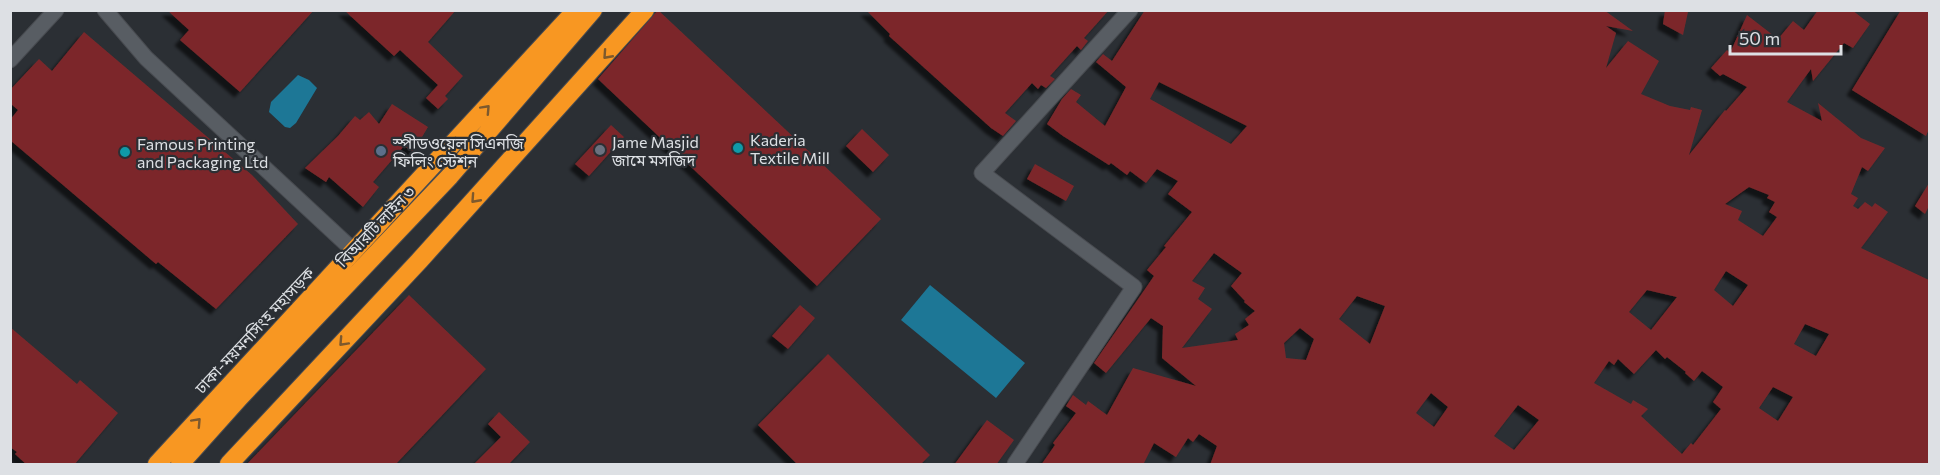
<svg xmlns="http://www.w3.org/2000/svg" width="1940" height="475" font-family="Commissioner,'Noto Sans Bengali',sans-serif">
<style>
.water{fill:#1d7796}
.building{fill:#7b282a;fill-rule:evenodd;filter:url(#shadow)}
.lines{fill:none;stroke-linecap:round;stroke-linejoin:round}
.minor-casing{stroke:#484b50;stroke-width:17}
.highway-casing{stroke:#484b50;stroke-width:20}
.minor{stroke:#585d63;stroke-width:15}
.highway{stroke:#f89722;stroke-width:18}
.oneway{stroke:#7d592d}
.culture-dot{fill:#0f9aa8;stroke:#2b2f34;stroke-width:2}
.worship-dot{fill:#6b7280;stroke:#2b2f34;stroke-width:2}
.service-dot{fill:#5c6f8a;stroke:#2b2f34;stroke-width:2}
.labels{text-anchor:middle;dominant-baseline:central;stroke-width:4.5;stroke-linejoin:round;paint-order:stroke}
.poi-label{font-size:16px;fill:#dde0e4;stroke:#2b2f34;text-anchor:start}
.street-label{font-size:16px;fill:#dde0e4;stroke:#2b2f34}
</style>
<defs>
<filter id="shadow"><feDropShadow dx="-5.5" dy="5.5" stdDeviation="1.5" flood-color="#0009"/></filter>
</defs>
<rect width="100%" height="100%" fill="#2b2f34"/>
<path class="water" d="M298,75L309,80L317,88L296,123L290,128L285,127L269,112L271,102Z
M930,285L1025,363L996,398L901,320Z"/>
<path class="building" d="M167,10H314L240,92L180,40L189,30Z
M344,10H456L428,42L463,76L445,96L448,99L438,109L426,98L438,85L400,50L394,56Z
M658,10L881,219L817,286L598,79Z
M866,10H1109L1084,38L1088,41L1081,50L1077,46L1050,76L1055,79L1046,88L1041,85L1038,89L1032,83L1005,113L1016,121L1003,136L991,128L889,36L890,34Z
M1145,10H1604L1633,31L1606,26L1616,33L1606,68L1628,41L1659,61L1641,94L1670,106L1690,110L1691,107L1702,110L1689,155L1725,110L1726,111L1747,87L1723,74L1720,76L1711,68L1727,50L1730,53L1747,15L1778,39L1793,21L1804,30L1818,10H1852L1870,24L1853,48L1844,43L1813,81L1811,69L1787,102L1822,121L1818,103L1861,138L1885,148L1868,171L1862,167L1851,194L1858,198L1853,206L1858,209L1865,202L1872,207L1875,203L1888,212L1861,248L1929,280V465H1210L1217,446L1199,434L1193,442L1188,438L1176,457L1154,443L1143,465H1041L1055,445L1053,443L1076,413L1066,406L1073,395L1086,405L1088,401L1107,415L1133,368L1196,386L1162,358L1163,326L1151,318L1106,373L1094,363L1154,276L1147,270L1166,247L1164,246L1192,212L1168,194L1178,181L1157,169L1146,183L1130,171L1127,175L1111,163L1109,165L1063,136L1047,124L1062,99L1071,89L1081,95L1076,102L1105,126L1126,87L1096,62L1103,54L1112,61ZM1159,82L1247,126L1231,144L1150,99ZM1749,187L1769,195L1767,198L1775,202L1769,212L1777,217L1763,236L1738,220L1742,211L1725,204ZM1214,253L1242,273L1231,286L1245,301L1244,302L1255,311L1245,319L1249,325L1235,334L1238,340L1182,348L1212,309L1198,299L1205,288L1192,281ZM1726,271L1748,285L1733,306L1714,290ZM1647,290L1677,297L1651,330L1629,312ZM1357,296L1385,306L1370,344L1339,319ZM1805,324L1829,334L1816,356L1794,344ZM1300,328L1314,339L1306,360L1286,358L1284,343ZM1656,350L1665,359L1667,357L1686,372L1685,373L1694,381L1702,371L1723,387L1713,402L1721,409L1693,445L1691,443L1682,454L1641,416L1648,409L1633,400L1631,404L1594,383L1609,361L1614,365L1618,359L1634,374ZM1773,387L1793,397L1778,421L1759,408ZM1431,393L1448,407L1434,427L1416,413ZM1518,405L1539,420L1514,450L1494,436Z
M1665,10L1688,12L1683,35L1663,24Z
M1901,10H1929V129L1926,136L1852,90Z
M84,32L252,175L298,224L216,309L158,262L156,264L10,140V120L18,110L10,103V90L39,59L52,71Z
M392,104L428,127L413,152L404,146L373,182L379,187L363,207L329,177L326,182L305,168L338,136L355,116L360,120L369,112L379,124Z
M611,125L624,137L589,176L575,164Z
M862,129L889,155L873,172L846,146Z
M1035,164L1074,186L1066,201L1027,179Z
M1929,183V206L1925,214L1915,206Z
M409,295L486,369L395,465H246Z
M800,305L815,318L788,349L772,336Z
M10,327L77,384L80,380L118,413L74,465H27L15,454L17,452L10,447Z
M828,354L930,455L920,465H798L758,425Z
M499,412L530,442L508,465H473L501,437L488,424Z
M987,420L1014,440L996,465H954Z"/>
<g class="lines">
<defs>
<path id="minor" d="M105,10L146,58L354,251
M10,60L56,10
M1015,464L1134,287L982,173L1130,10"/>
<path id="highway" d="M157,464L576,10
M180,464L240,397L450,176L593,10
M229,464L420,260L645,10"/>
</defs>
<use href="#minor" class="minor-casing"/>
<use href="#highway" class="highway-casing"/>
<use href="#minor" class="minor"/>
<use href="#highway" class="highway"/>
</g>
<defs><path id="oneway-chevron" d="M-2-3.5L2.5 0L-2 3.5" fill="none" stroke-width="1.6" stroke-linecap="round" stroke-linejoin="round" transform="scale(1.5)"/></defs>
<g class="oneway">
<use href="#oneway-chevron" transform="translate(607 55) rotate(132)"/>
<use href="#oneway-chevron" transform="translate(486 109) rotate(-47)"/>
<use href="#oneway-chevron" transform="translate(475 199) rotate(132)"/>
<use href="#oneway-chevron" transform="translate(343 342) rotate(133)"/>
<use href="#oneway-chevron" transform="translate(197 422) rotate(-47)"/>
</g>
<g class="culture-dot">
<circle cx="738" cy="148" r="6"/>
<circle cx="125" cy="152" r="6"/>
</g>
<circle class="worship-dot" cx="600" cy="150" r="6"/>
<circle class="service-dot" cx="381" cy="151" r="6"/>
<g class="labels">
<g class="poi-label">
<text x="750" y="139">Kaderia<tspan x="750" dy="18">Textile Mill</tspan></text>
<text x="612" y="141">Jame Masjid<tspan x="612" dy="18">জামে মসজিদ</tspan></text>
<text x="393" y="142">স্পীডওয়েল সিএনজি<tspan x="393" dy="18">ফিলিং স্টেশন</tspan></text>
<text x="137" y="143">Famous Printing<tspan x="137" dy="18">and Packaging Ltd</tspan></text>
</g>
<g class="street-label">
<text transform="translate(375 226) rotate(-46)">বিআরটি লাইন ৩</text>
<text transform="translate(254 330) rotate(-47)">ঢাকা-ময়মনসিংহ মহাসড়ক</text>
</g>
</g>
<rect width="1940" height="475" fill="none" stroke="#dde0e4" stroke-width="24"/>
<path d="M1730 45v9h111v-9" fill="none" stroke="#dde0e4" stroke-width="3"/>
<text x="1739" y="45" font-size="18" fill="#dde0e4" stroke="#2b2f34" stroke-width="4.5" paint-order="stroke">50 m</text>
</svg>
